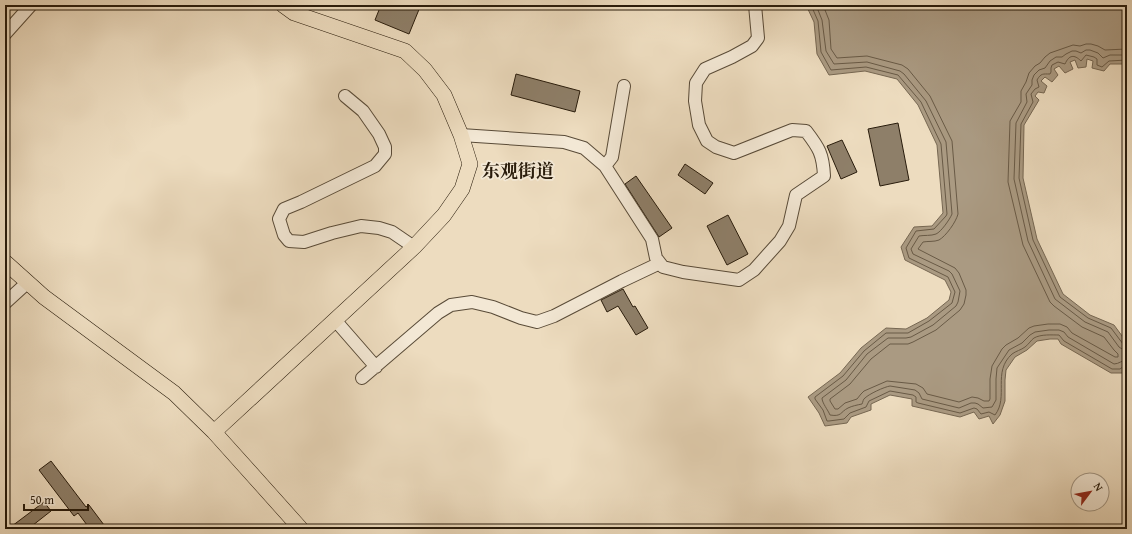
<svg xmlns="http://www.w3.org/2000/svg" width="1132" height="534" font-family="'Gentium Book Plus','Noto Serif SC',serif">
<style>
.water{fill:#aa9a82;stroke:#766752}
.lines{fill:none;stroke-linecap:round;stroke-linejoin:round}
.shore{stroke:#695a46;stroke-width:1}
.building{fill:#8e7f69;stroke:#281b0b}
.minor-casing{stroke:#594b38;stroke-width:14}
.major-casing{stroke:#281b0b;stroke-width:16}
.minor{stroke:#f3e8d5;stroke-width:12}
.major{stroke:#eddcbf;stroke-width:15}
.labels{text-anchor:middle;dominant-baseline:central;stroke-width:3.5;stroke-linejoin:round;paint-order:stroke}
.district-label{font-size:18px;font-weight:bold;fill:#281b0b;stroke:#f3e8d5}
</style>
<rect width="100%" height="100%" fill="#eddcbf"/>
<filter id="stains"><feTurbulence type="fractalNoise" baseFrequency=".005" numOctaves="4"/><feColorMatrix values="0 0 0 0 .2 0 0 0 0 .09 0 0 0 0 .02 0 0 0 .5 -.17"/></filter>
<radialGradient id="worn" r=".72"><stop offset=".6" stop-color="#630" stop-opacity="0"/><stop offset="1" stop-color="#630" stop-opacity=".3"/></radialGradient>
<path class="water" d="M806,5H949L951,7L974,6L976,5H1127V64H1110L1104,71L1092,68L1093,61L1087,59L1086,67L1078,68L1075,60L1070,62L1073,69L1065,73L1059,66L1054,69L1058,75L1052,82L1045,77L1041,81L1047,86L1044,93L1038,92L1035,96L1039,100L1024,125L1023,178L1037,239L1063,294L1090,315L1114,325L1125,340L1127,354V368L1122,373H1111L1061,344L1058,339H1050L1037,341L1027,350L1015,357L1006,370L1005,380V401L1000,415L993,424L989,416L979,419L974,412L960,417L912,406V399L890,395L871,404V410L851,417L847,423L825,426L819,413L808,397L840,373L861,348L886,328L906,329L927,318L949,300L951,292L945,280L905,260L901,247L914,227L932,226L943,213L937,145L918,105L897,79L865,71L829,75L817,54L814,22Z"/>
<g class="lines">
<path class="shore" d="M811,5L818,21L821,52L831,70L866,67L898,75L921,102L941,144L947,214L946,216L934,229L916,231L906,248L909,258L948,277L955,292L952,303L929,321L908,333H886L864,351L843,376L815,397V399L823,410L827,421H829L844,419L850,413L866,407L869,401L890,391L913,395L916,397V402L918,403L960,413L974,408L977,409L981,414L989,412L995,415C1009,397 992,372 1012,354C1016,351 1021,350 1025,347C1029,344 1031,340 1034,338C1041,334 1052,335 1059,335L1064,341L1112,369H1120L1124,366L1127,365
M816,5L822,20L826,51L834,64L867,62L900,71L904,74L926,101L946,142L952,214C950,219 941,232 936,234C931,236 924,235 919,236L911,249L913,254L949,271L952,274L960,291L958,302L956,306L933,325L911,337L906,338H888L867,354L846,380L822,398C822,403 828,410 830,415C842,417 840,412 848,408C852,406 857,405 862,404C863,402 863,399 865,398C869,394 884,387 890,386L915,390L919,393L922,399L959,408L971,403H975L978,404L983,408L992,407L996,400V379L997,368L1009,350L1022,343L1030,335L1035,332L1049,330H1059L1064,332L1068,337L1114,364C1119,364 1122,360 1127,360
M823,5L829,20L831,49L837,58L867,56L902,65L908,69L930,96L952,141L958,214C956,222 946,236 939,240C934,242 928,241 923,242L918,249L955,268L959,273L966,290V295L964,304L960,310L936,330L913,342L908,344H890L871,359L850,384L830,399V401L835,409H838L845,403L857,399L861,394L864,391L887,381L916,384L923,388L927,394L959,402L972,397L978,398L984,401H989L990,399V379L992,366L1002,349L1006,345L1018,338L1029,328L1034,326L1048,324H1060L1067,327L1072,333L1115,357H1118V354L1114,350L1104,337L1082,327L1054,306L1050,302L1023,245L1008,182L1010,121L1021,102V91L1026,82L1029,73L1035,66L1040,63L1045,57L1050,53L1073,45L1080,46L1086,44H1091L1098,46L1105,50L1127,49
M1127,55H1110L1103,58L1098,53L1090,50H1086L1081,53L1076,51H1072L1066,54L1062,57H1056L1050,61L1045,68L1039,70L1034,75L1032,80V85L1026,94L1027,102L1016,123L1014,179L1028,241L1055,299L1085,322L1108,332L1119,347L1122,349L1127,350
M1127,60L1109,61L1102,67L1097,65V59L1094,57L1086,55L1081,61C1074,54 1069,55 1065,64L1058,62L1052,65L1051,68V72L1050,74C1043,74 1041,73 1037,80L1039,87L1035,89L1031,94L1033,102L1021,124L1019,178L1033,240L1060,297L1088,318L1111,328L1123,344L1127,345"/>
</g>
<path class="building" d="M381,5H416L420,7L409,34L375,20Z
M516,74L580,91L575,112L511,95Z
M898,123L909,180L880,186L868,129Z
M842,140L857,172L841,179L827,146Z
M685,164L713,183L705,194L678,175Z
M636,176L672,228L659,237L625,184Z
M728,215L748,254L727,265L707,226Z
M623,289L633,307L635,306L648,328L636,335L618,306L607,312L601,300Z
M51,461L86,507L89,505L107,529H90L78,513L74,516L39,470Z
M44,502L51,511L28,529H8Z"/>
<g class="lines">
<defs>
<path id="minor" d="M5,34L31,5
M345,96L363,111L379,134L385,147V154L375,166L301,202L284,209L279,219L284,235L289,241L304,242L332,233L361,226L379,228L392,232L414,247
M461,135L564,142L584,148L605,166L652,239L656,258L663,267L683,272L739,280L754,270L780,241L789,226L796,195L824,176C823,154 819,148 806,131L792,130L734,153L716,147L707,141L699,125L695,101L696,83L705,69L732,57L752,46L758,38L755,5
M605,166L612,157L624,86
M5,303L28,282
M335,320L376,367
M362,378L438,313L451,305L472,302L493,307L521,318L537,322L554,316L622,281L660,263"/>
<path id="major" d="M5,262L44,297L174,393L214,432L301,529
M214,432L414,247L444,215L462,189L470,164L461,135L444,95L425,70L405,51L294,13L283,5"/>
</defs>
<use href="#minor" class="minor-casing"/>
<use href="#major" class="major-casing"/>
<use href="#minor" class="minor"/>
<use href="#major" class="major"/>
</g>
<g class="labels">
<g class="district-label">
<text x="518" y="170">东观街道</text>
</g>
</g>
<rect width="1132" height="534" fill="none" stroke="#eddcbf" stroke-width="20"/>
<rect x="6" y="6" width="1120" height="522" fill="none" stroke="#281b0b" stroke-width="2"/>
<rect x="10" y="10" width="1112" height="514" fill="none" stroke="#281b0b"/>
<g transform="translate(1090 492) rotate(58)"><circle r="19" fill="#f3e8d5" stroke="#a29684"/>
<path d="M0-3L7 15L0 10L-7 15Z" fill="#8f2418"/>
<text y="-6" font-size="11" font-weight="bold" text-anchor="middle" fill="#281b0b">N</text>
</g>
<path d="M24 504v6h64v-6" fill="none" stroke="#281b0b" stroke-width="2"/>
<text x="30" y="504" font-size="12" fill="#281b0b" stroke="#f3e8d5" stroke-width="3" paint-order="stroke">50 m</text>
<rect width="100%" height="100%" filter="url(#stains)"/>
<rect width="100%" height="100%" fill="url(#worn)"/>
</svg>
